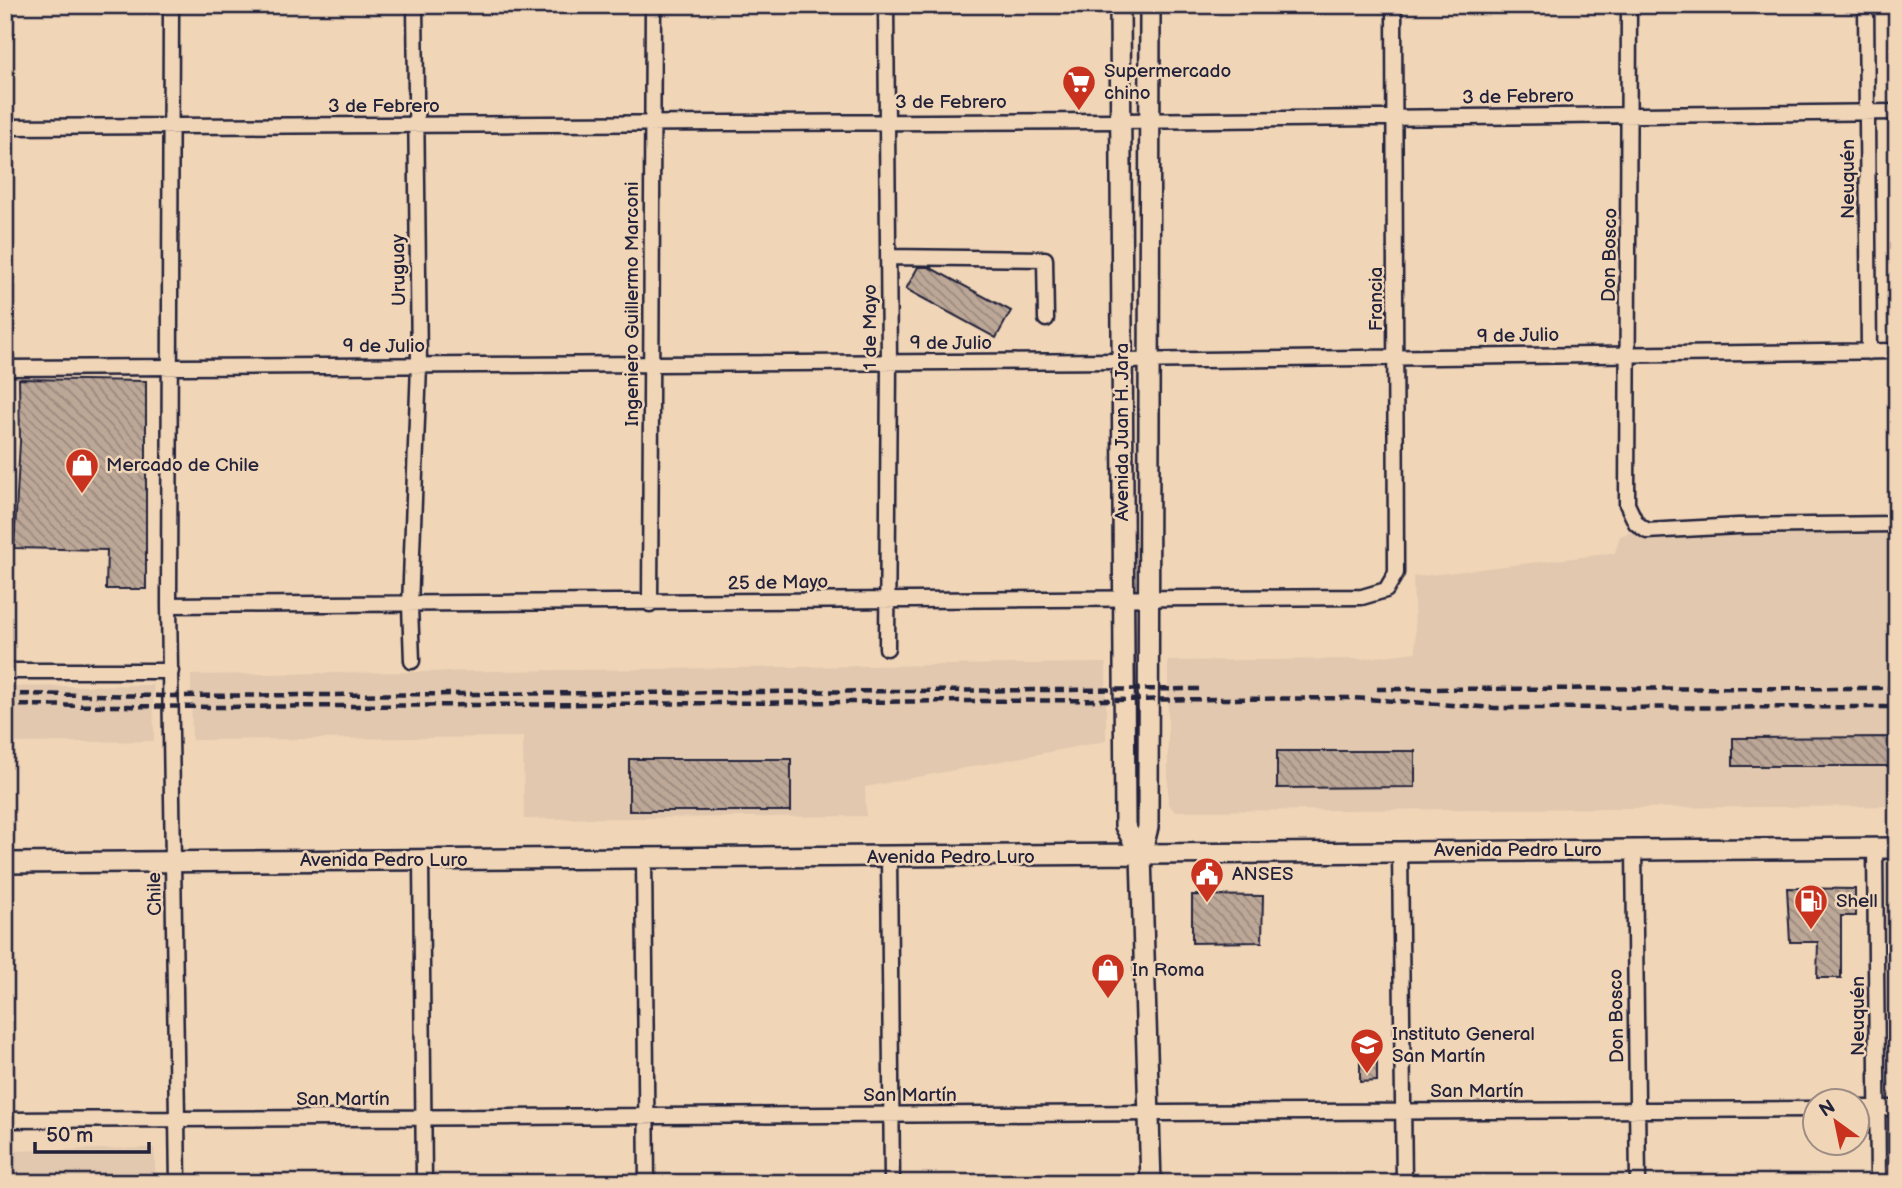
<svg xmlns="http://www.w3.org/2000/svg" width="1902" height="1188" viewBox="0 0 1902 1188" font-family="'Balsamiq Sans',sans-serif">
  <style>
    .built { fill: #e1c8ae }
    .building { fill: url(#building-back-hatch); stroke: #22223b; stroke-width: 2 }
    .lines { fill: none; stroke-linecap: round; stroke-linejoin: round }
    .minor-casing { stroke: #22223b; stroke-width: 19 }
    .major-casing { stroke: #22223b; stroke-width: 24 }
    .minor { stroke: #f0d5b7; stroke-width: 14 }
    .major { stroke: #f0d5b7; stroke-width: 19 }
    .rail { stroke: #22223b; stroke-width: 4.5; stroke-dasharray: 10 5; stroke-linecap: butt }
    .labels { text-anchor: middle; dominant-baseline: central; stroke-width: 5; stroke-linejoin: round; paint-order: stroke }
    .poi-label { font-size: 19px; fill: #22223b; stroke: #f0d5b7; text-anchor: start }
    .street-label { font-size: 19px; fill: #22223b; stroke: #f0d5b7 }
  </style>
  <defs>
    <pattern id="building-back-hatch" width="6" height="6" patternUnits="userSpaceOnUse" patternTransform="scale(1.75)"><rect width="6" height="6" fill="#bda898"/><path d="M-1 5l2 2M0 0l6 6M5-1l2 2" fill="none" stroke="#99887d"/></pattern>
  </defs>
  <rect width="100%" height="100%" fill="#f0d5b7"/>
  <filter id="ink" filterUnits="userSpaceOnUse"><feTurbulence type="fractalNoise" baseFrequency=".0143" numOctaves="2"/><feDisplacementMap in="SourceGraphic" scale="14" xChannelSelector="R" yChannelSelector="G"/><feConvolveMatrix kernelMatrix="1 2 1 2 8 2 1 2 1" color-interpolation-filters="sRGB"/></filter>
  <g filter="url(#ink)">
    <path class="built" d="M 1897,502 L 1897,806 L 1174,811 L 1168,803 L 1168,661 L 1361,659 L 1416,652 L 1413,577 L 1615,553 L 1620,536 L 1658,523 L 1893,513 Z
      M 1106,663 L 1106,741 L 865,787 L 866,816 L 524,819 L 523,737 L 192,740 L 191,675 Z
      M 153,685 L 154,741 L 5,743 L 5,687 Z
      M 154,1148 L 156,1183 L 5,1183 L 5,1151 Z"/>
    <path class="building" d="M 918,267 L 929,267 L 1011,311 L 996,338 L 906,289 Z
      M 19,379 L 146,381 L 146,589 L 106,589 L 107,550 L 14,548 L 20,442 Z
      M 1897,737 L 1897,766 L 1733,766 L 1733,738 Z
      M 1277,751 L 1415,751 L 1415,787 L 1277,788 Z
      M 629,759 L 791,759 L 791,811 L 629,811 Z
      M 1787,888 L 1855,889 L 1855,916 L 1841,916 L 1841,978 L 1817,978 L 1818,942 L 1790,942 Z
      M 1192,895 L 1263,896 L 1262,942 L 1192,943 Z
      M 1360,1057 L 1377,1058 L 1377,1081 L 1360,1082 Z"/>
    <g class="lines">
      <g class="minor-casing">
        <path id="minor" d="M 171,5 L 169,605 L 178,1183
          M 886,5 L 889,362 L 887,648
          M 1629,5 L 1627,504 L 1636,523 L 1647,531 L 1738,526 L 1897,524
          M 1866,5 L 1869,352
          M 5,127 L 1120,121 L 1897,112
          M 888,257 L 1045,259 L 1046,319
          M 5,368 L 1122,361 L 1897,351
          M 650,604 L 653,5
          M 169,605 L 1362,597 L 1386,590 L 1396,573 L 1394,5
          M 412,661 L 410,606 L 419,365 L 415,5
          M 5,671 L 171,671
          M 1875,848 L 1878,1183
          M 1634,850 L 1638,1183
          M 1400,851 L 1404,1183
          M 889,857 L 892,1183
          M 644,859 L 647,1183
          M 421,860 L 424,1183
          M 1856,1108 L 1897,1108
          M 5,1120 L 1814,1109"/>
      </g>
      <g class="major-casing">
        <path id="major" d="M 1120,5 L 1125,826 L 1141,855
          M 1150,5 L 1148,827 L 1141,855 L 1151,1183
          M 5,863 L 1897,848"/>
      </g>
      <use href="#minor" class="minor"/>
      <use href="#major" class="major"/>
      <path class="rail" d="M 1377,689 L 1897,688
        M 5,694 L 171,696 L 1199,689
        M 5,705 L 221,707 L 1353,698 L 1495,708 L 1897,707"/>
    </g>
  </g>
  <defs>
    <g id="supermarket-pin" transform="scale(1.75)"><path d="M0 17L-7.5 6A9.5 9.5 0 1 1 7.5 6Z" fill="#c8321e" stroke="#f0d5b7"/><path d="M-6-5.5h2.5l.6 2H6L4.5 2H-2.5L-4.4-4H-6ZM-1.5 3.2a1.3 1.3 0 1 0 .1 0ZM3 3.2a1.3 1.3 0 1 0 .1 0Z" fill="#fff"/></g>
    <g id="shop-pin" transform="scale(1.75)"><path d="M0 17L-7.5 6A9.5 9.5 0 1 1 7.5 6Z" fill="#c8321e" stroke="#f0d5b7"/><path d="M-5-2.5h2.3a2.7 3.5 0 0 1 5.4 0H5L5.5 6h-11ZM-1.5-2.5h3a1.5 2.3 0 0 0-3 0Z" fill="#fff"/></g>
    <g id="civic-pin" transform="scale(1.75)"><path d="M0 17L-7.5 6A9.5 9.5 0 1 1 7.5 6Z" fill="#c8321e" stroke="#f0d5b7"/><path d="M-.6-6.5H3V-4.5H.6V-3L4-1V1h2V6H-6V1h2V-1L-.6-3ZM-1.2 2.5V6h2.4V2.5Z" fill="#fff"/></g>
    <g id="fuel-pin" transform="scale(1.75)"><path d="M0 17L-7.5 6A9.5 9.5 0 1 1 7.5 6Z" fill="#c8321e" stroke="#f0d5b7"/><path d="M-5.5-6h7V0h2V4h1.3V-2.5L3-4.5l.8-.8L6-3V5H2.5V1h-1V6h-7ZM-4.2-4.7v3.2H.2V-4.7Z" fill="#fff"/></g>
    <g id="school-pin" transform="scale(1.75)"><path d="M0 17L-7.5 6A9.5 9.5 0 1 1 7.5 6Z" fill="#c8321e" stroke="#f0d5b7"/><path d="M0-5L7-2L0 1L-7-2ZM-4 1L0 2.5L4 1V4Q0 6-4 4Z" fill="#fff"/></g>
  </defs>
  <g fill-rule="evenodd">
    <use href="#supermarket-pin" x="1079" y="82"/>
    <use href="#shop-pin" x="82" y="465"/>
    <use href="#civic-pin" x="1207" y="874"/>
    <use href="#fuel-pin" x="1811" y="901"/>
    <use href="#shop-pin" x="1108" y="970"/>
    <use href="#school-pin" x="1367" y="1045"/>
  </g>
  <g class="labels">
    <g class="poi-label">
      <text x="1104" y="71">Supermercado<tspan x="1104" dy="22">chino</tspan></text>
      <text x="106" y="465">Mercado de Chile</text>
      <text x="1232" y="874">ANSES</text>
      <text x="1836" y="901">Shell</text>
      <text x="1132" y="970">In Roma</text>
      <text x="1392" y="1034">Instituto General<tspan x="1392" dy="22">San Martín</tspan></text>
    </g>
    <g class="street-label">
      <text transform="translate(1518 97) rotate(-1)">3 de Febrero</text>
      <text x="951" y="102">3 de Febrero</text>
      <text x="384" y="106">3 de Febrero</text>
      <text transform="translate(1848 179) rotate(-90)">Neuquén</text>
      <text transform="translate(1610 255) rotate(-89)">Don Bosco</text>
      <text transform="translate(399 270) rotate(-91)">Uruguay</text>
      <text transform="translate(1376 299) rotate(-90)">Francia</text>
      <text transform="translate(632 304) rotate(-90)">Ingeniero Guillermo Marconi</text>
      <text transform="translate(870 327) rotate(-90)">1 de Mayo</text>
      <text transform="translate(1518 336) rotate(-1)">9 de Julio</text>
      <text x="951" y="343">9 de Julio</text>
      <text x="384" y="346">9 de Julio</text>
      <text transform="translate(1122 432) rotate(-90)">Avenida Juan H. Jara</text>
      <text transform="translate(778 583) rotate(-1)">25 de Mayo</text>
      <text x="1518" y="850">Avenida Pedro Luro</text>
      <text x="951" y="857">Avenida Pedro Luro</text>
      <text x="384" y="860">Avenida Pedro Luro</text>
      <text transform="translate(155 894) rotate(-91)">Chile</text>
      <text transform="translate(1617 1016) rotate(-91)">Don Bosco</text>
      <text transform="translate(1858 1016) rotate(-90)">Neuquén</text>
      <text x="1477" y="1091">San Martín</text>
      <text x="910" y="1095">San Martín</text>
      <text x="343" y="1099">San Martín</text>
    </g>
  </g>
  <rect width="1902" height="1188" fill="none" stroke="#f0d5b7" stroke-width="28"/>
  <rect x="14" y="14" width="1874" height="1160" fill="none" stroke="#22223b" stroke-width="2.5" filter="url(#ink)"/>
  <g transform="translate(1836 1122) rotate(327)"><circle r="33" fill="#f0d5b7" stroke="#9e8d85" stroke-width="2"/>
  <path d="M0-5L12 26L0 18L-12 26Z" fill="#c8321e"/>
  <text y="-10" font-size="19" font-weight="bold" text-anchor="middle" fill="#22223b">N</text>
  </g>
  <path d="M35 1142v10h114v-10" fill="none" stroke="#22223b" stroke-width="3.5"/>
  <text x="46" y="1142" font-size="21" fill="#22223b" stroke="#f0d5b7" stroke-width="5" paint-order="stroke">50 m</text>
</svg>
